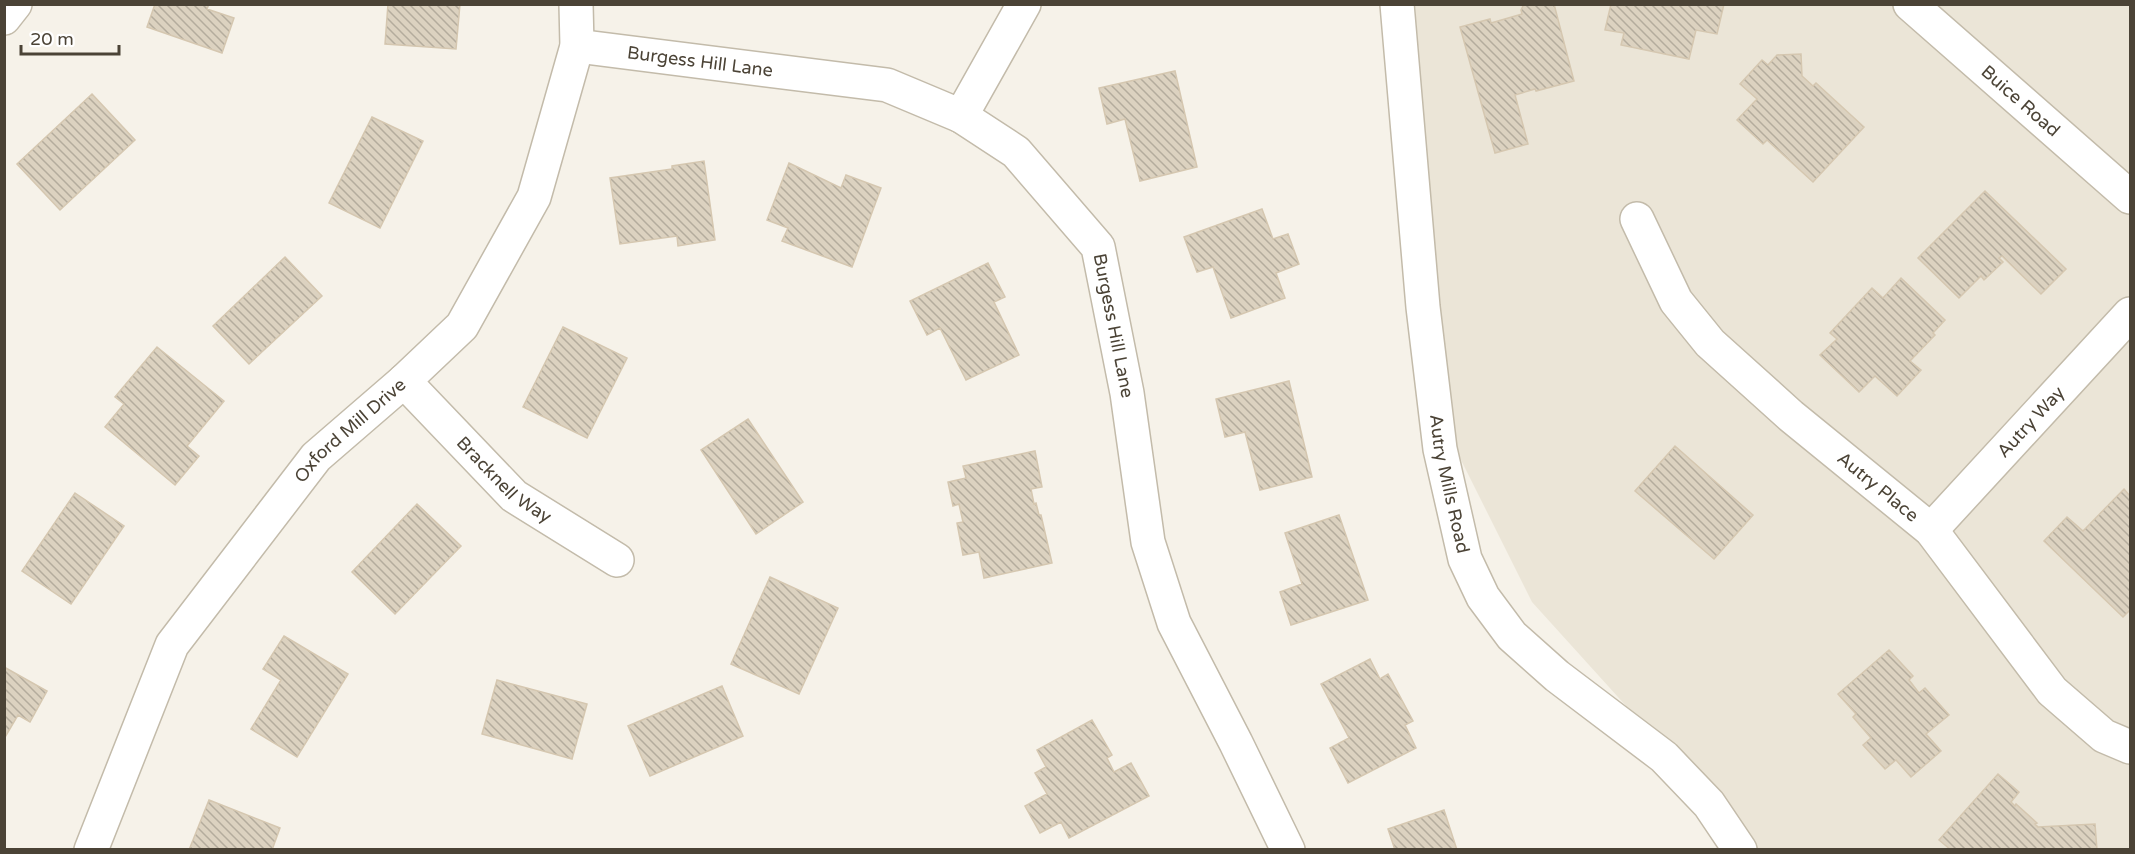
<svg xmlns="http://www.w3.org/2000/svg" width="2135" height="854" viewBox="0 0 2135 854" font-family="'Varela Round',sans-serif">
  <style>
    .residential { fill: #ebe5d7 }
    .building { fill: url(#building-back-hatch); stroke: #d5c7b0; stroke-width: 1.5 }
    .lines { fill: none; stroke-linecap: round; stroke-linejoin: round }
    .minor-casing { stroke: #c3bbaa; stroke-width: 36 }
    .minor { stroke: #fff; stroke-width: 33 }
    .labels { text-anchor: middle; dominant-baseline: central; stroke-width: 4.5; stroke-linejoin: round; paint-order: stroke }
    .street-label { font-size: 18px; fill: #4b4336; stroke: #fff }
  </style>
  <defs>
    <pattern id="building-back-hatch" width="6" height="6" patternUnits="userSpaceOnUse" patternTransform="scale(1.5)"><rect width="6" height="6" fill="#dcd2c0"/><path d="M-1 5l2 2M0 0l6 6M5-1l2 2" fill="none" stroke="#b4ac9d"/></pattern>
  </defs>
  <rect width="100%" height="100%" fill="#f6f2e9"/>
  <path class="residential" d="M 1415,5 L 2130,5 L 2130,849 L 1744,849 L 1723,813 L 1532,602 L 1447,432 Z"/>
  <path class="building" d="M 155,4 L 209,4 L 207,9 L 234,18 L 222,53 L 147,27 Z
    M 388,4 L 460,4 L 456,49 L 385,44 Z
    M 1524,4 L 1554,4 L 1574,81 L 1536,91 L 1535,89 L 1515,95 L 1528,144 L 1495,153 L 1460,27 L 1490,19 L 1491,23 L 1522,14 L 1521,10 Z
    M 1611,4 L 1724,4 L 1717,34 L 1696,30 L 1689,59 L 1621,45 L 1624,33 L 1605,30 Z
    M 1801,54 L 1802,76 L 1813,86 L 1816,83 L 1864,127 L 1813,182 L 1767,140 L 1763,144 L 1737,120 L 1757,99 L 1740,84 L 1762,60 L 1768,65 L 1777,55 Z
    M 1175,71 L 1197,167 L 1140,181 L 1125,119 L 1107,124 L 1099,88 Z
    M 92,94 L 135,140 L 60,210 L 17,164 Z
    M 372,117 L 423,141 L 380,228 L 329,203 Z
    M 704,161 L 715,240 L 678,246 L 677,236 L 620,244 L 610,178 L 672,169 L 672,166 Z
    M 789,163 L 841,188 L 846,175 L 881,188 L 852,267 L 782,241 L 788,228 L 767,220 Z
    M 1985,191 L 2066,269 L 2041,294 L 2002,256 L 1999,258 L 2003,262 L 1984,280 L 1981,276 L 1959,298 L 1918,258 Z
    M 1262,209 L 1273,239 L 1288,234 L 1299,264 L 1276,273 L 1285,298 L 1231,318 L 1213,267 L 1197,272 L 1184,237 Z
    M 285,257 L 322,296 L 249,364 L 213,326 Z
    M 988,263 L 1005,297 L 994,302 L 1019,355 L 966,380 L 940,328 L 927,335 L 910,301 Z
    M 1901,278 L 1945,320 L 1933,333 L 1935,335 L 1910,361 L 1921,370 L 1897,396 L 1875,376 L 1859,392 L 1820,355 L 1837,339 L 1830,333 L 1872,288 L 1883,298 Z
    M 563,327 L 627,358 L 587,438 L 523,407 Z
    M 157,347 L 224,401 L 187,446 L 199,456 L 175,485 L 105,427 L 124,404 L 115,397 Z
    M 1289,381 L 1312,477 L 1260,490 L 1245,432 L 1225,437 L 1216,399 Z
    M 748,419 L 803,502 L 756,534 L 701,450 Z
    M 1675,446 L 1753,515 L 1714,559 L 1635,491 Z
    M 1035,451 L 1042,487 L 1031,489 L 1034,504 L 1036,503 L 1039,515 L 1041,515 L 1052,563 L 984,578 L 979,552 L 963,555 L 957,523 L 963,522 L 959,504 L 953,506 L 948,482 L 966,478 L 963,466 Z
    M 2124,489 L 2130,496 L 2130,610 L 2123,617 L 2044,541 L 2067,517 L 2083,531 Z
    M 75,493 L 124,526 L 71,604 L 22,571 Z
    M 417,504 L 461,546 L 395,614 L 352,572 Z
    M 1339,515 L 1368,600 L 1291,625 L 1280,592 L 1302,584 L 1285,533 Z
    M 770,577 L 838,608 L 799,694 L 731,664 Z
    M 284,636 L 348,674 L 297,757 L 251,729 L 281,680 L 263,669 Z
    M 1889,650 L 1913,676 L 1909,680 L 1919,693 L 1925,688 L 1949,715 L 1926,734 L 1941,751 L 1911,777 L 1896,760 L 1885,769 L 1863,745 L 1871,738 L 1853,717 L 1856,714 L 1838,694 Z
    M 1370,659 L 1380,679 L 1388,674 L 1413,721 L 1405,725 L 1416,748 L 1348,783 L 1330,748 L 1349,738 L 1321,684 Z
    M 4,667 L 47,691 L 30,722 L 18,715 L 4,739 Z
    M 497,680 L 587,704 L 572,759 L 482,734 Z
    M 722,686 L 743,736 L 650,776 L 628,726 Z
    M 1092,720 L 1112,755 L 1107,758 L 1114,772 L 1131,763 L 1149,796 L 1069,838 L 1061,822 L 1040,833 L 1025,806 L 1047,794 L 1035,773 L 1046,767 L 1037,750 Z
    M 1998,774 L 2019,792 L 2011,802 L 2015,806 L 2016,804 L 2037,823 L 2035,824 L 2038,827 L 2095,824 L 2097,850 L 1951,850 L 1939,840 Z
    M 209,800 L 280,828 L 272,850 L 189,850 Z
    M 1444,810 L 1457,850 L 1395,850 L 1388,829 Z"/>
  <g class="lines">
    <g class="minor-casing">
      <g id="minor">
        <path id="s1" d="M 1397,4 L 1423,307 L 1440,449 L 1465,559 L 1483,597 L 1512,636 L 1557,676 L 1664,757 L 1709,804 L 1740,850"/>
        <path id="s2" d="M 1910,4 L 2130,197"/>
        <path d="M 4,18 L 15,4"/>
        <path id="s3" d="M 577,46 L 887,85 L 961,116 L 1016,152 L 1098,247 L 1127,393 L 1148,542 L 1174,623 L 1236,743 L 1288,850"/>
        <path d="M 961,116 L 1024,4"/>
        <path id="s4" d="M 1637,219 L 1676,301 L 1710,343 L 1791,416 L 1931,530 L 2052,691 L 2104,736 L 2130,747"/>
        <path id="s5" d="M 404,381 L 514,496 L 617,560"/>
        <path id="s6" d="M 1931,530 L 2130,314"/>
        <path id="s7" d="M 91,850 L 172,645 L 316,457 L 404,381 L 462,326 L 534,197 L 577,46 L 576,4"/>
      </g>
    </g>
    <use href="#minor" class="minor"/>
  </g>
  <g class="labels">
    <g class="street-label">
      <text stroke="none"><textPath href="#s3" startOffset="124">Burgess Hill Lane</textPath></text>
      <text stroke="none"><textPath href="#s2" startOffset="147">Buice Road</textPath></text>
      <text stroke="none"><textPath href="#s3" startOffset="664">Burgess Hill Lane</textPath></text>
      <text stroke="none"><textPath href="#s6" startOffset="147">Autry Way</textPath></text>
      <text stroke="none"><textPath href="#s7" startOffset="500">Oxford Mill Drive</textPath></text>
      <text stroke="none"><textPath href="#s5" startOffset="141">Bracknell Way</textPath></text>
      <text stroke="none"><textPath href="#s1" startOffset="483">Autry Mills Road</textPath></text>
      <text stroke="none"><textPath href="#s4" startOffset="366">Autry Place</textPath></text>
    </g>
  </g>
  <rect width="2135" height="854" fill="none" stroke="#4b4336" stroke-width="12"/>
  <path d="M21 45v9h98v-9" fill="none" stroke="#4b4336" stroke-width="3"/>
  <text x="30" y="45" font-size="18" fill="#4b4336" stroke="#ffffff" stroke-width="4.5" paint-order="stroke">20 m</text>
</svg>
